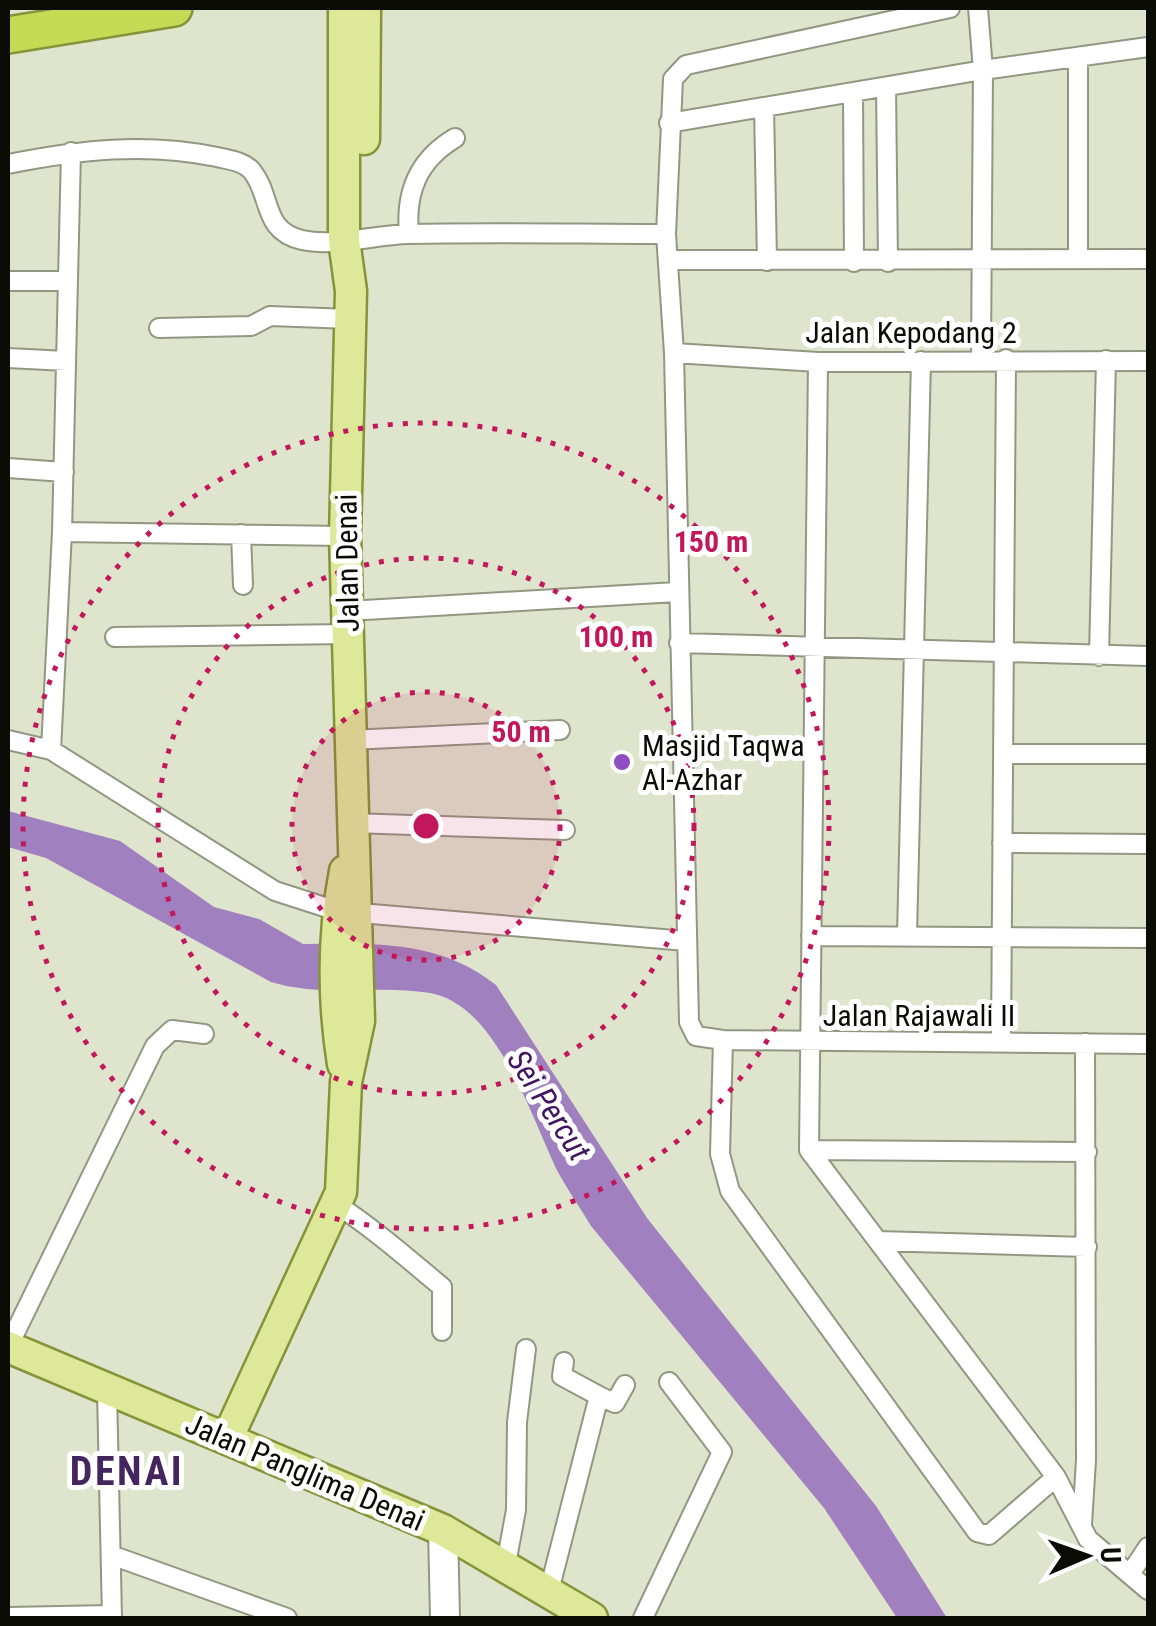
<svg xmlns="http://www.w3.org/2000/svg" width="1156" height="1626" viewBox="0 0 1156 1626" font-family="'Roboto Condensed',sans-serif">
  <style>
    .water { fill: #a080bf }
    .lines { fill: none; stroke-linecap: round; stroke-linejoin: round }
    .street-casing { stroke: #939782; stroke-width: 22 }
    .secondary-casing { stroke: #939782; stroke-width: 32 }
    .primary-casing { stroke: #859339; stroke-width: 35 }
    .highway-casing { stroke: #859339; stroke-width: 40 }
    .street { stroke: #fff; stroke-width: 18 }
    .secondary { stroke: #fff; stroke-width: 28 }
    .primary { stroke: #dde999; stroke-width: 30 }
    .highway { stroke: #c6db55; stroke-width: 35 }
    .ring { fill: none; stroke: #c2185b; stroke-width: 5; stroke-dasharray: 5 10 }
    .poi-dot { fill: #8e4dc2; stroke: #fff; stroke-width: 4 }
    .labels { text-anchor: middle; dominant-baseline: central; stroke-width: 10; stroke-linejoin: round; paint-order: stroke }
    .street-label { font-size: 30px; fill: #0b0c06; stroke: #fff }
    .poi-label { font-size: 30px; fill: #0b0c06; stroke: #fff; text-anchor: start }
    .water-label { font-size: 32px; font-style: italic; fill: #421561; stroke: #fff }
    .district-label { font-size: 40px; font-weight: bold; letter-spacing: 2.5px; fill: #44255d; stroke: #fff }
    .centre { fill: #c2185b; stroke: #fff; stroke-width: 5 }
    .ring-label { font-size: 30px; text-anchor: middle; font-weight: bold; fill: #c2185b; stroke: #fff; stroke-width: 10; stroke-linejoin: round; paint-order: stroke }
  </style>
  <rect width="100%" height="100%" fill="#dfe4cd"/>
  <path class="water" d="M 8,811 L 120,841 L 214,907 L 259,919 L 303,944 C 374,944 437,939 496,985 L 647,1218 L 876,1506 L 947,1618 L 897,1618 L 824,1508 L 591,1226 C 581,1209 569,1192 559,1174 C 532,1120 498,1005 430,993 C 377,984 323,998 271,982 L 46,858 L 8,847 Z"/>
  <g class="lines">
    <g class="street-casing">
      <path id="street" d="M 950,8 L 686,65 L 673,79 L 666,234 L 674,353 L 689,1022 L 696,1036 L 723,1040 L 1148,1044
        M 978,8 L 983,70 L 981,358
        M 886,87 L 888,262
        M 853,92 L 854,262
        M 764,107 L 767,261
        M 669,123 L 983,70 L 1148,47
        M 8,164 C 79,150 145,142 217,157 C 229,160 243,161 252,171 C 272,196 262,231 302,240 C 335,247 374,235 408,234 C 494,232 580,234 666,234
        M 409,234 C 405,192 418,160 455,138
        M 1078,259 L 1078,58
        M 669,260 L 1148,259
        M 8,281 L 68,281
        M 159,328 L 251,326 L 270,316 L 350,319
        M 674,353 L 818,362 L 1148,361
        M 8,358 L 66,361
        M 818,362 L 809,1150 L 1056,1477 L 1088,1539 L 1148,1590
        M 8,468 L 64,472
        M 62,532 L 345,536
        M 241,534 L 243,585
        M 347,611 L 677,592
        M 115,637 L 348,634
        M 679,643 L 1148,656
        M 1099,656 L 1106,360
        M 8,740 L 51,750 L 275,891 L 337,911 L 686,941
        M 350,740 L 560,730
        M 51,750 L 62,532 L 71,152
        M 1004,754 L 1148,754
        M 351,823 L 565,830
        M 1002,843 L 1148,844
        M 907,935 L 921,361
        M 811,936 L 1148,938
        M 723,1040 L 720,1154 L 730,1191 L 977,1532 L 989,1535 L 1056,1477
        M 1001,1041 L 1006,359
        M 809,1150 L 1087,1152
        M 336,1204 C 374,1229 407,1258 442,1287 L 442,1331
        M 878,1241 L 1087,1247
        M 8,1347 L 155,1046 L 172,1030 L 204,1034
        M 564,1362 L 562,1376 L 599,1396
        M 107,1391 L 112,1618
        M 1082,1524 L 1086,1460 L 1085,1043
        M 111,1555 L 287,1618
        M 506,1564 L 516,1510 L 517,1422 L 526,1349
        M 1130,1574 L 1148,1547
        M 549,1591 L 599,1396 L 615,1403 L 625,1385
        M 8,1617 L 112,1615
        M 643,1618 L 722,1452 L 669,1382"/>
    </g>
    <g class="secondary-casing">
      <path id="secondary" d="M 443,1530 L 445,1618"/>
    </g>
    <g class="primary-casing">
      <path id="primary" d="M 364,139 L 365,8
        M 343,1064 C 333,1001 333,935 345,871
        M 8,1347 L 443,1530 L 592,1618
        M 227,1439 L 341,1192 L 346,1082 L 359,1021 L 345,536 L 351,291 L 344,240 L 344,8"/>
    </g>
    <g class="highway-casing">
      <path id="highway" d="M 8,35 L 174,8"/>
    </g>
    <use href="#street" class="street"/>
    <use href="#secondary" class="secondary"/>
    <use href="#primary" class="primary"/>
    <use href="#highway" class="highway"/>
  </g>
  <circle cx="426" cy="826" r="134" fill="#c2185b" fill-opacity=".12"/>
  <g class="ring">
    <circle cx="426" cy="826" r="134"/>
    <circle cx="426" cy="826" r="268"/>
    <circle cx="426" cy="826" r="403"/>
  </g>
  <circle class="poi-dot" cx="622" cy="762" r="10"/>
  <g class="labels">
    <g class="street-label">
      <text x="911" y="332">Jalan Kepodang 2</text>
      <text transform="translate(347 563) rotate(-91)">Jalan Denai</text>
      <text x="919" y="1015">Jalan Rajawali II</text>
      <text transform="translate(305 1472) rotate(23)">Jalan Panglima Denai</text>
    </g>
    <g class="poi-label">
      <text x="642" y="745">Masjid Taqwa<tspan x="642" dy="34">Al-Azhar</tspan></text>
    </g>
    <g class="water-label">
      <text transform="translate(549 1105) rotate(57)">Sei Percut</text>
    </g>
    <g class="district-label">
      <text x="127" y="1471">DENAI</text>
    </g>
  </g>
  <circle cx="426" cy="826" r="15" class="centre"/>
  <g class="ring-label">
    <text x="711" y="552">150 m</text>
    <text x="616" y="647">100 m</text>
    <text x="521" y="742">50 m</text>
  </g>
  <rect width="1156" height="1626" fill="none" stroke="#0b0c06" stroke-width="20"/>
  <g transform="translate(1086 1556) rotate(88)" stroke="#ffffff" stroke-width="8" paint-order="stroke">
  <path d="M0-8L18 38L0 25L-18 38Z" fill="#0b0c06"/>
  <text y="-15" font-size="28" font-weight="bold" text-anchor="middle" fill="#0b0c06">U</text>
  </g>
</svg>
